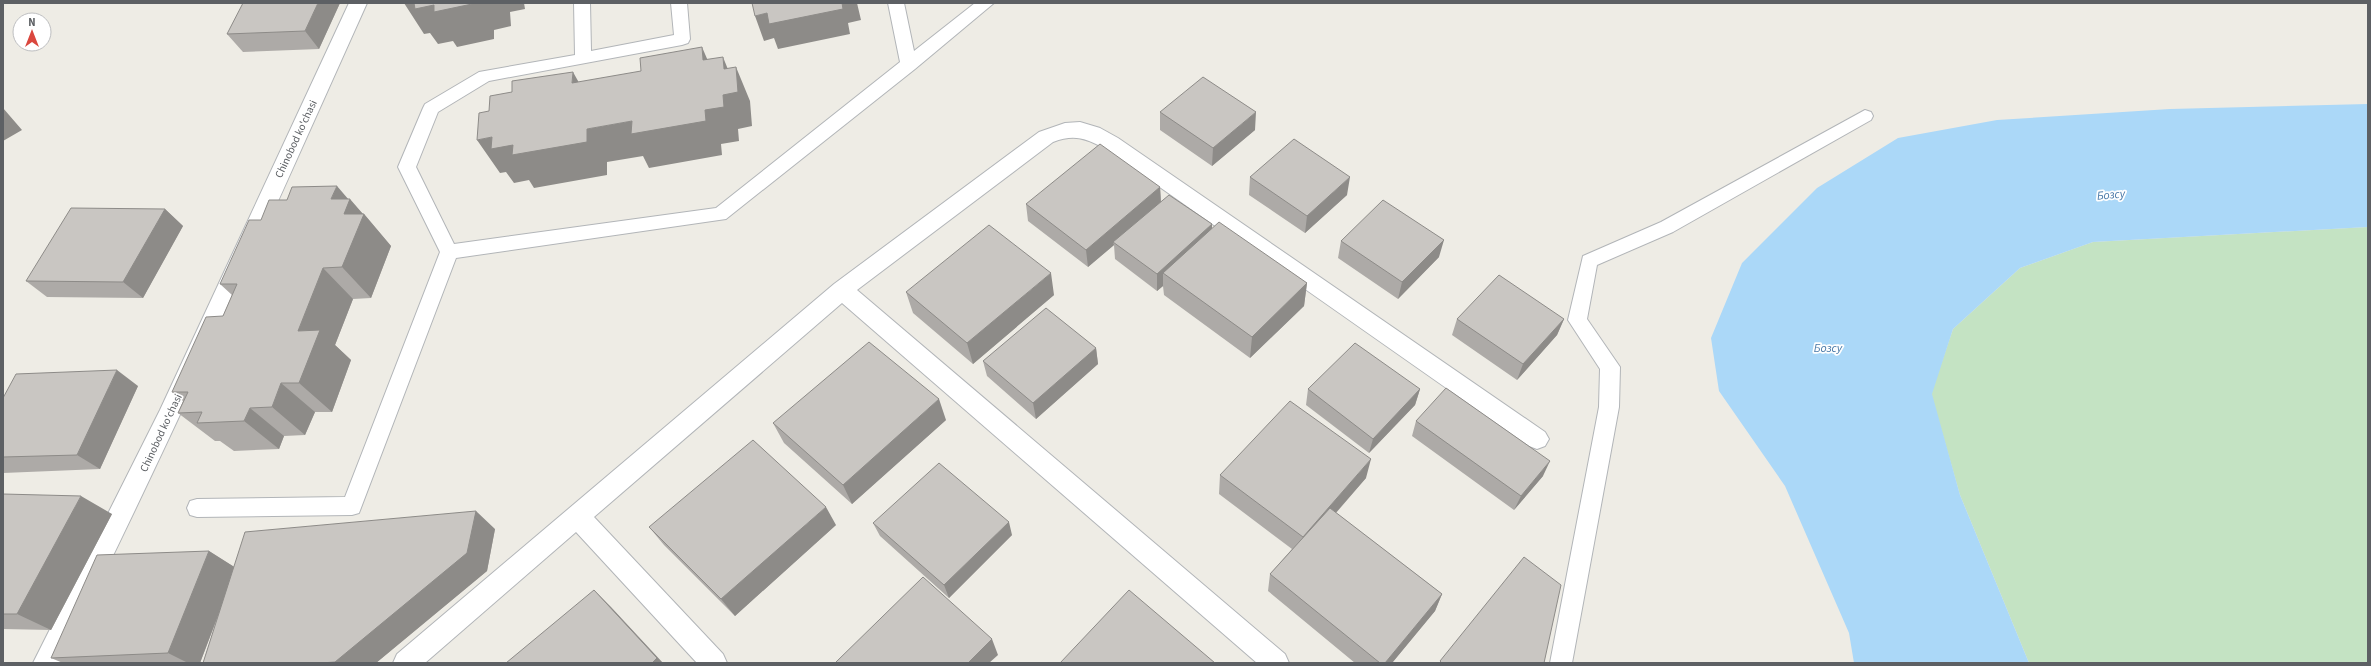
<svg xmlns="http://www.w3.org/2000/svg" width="2371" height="666" viewBox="0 0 2371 666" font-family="'Source Sans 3',sans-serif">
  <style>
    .green { fill: #c4e3c3 }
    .water { fill: #abd8f8 }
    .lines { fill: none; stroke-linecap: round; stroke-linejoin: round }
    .service-casing { stroke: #b2b5b8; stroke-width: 2 }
    .minor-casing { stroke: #b2b5b8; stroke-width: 2 }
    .service { fill: #fff; fill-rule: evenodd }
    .minor { fill: #fff; fill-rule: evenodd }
    .wall { fill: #adaaa7 }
    .shaded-wall { fill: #8d8b88 }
    .building { fill: #c9c6c2; stroke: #8d8b88 }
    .labels { text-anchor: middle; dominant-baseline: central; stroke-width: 3.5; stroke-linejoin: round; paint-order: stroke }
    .street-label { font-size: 11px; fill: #5d6064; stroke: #fff }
    .water-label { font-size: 12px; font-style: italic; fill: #4979a8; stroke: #fff }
  </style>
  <rect width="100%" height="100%" fill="#eeece5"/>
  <path class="green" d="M 2368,227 L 2368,663 L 2029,663 L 1960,495 L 1931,394 L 1953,329 L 2020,268 L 2093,242 Z"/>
  <path class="water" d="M 2368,104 L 2368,227 L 2093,242 L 2020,268 L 1953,329 L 1932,394 L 1960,495 L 2029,663 L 1854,663 L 1849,633 L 1785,486 L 1719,391 L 1711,338 L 1742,263 L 1817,188 L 1898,138 L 1997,120 L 2170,109 Z"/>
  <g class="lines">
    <g class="service-casing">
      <path id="service" d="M 574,3 L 590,3 L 591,51 L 674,35 L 671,3 L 687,3 L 690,39 L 688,43 L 682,45 L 489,81 L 438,112 L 416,167 L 454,244 L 716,208 L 900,62 L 888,3 L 904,3 L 914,51 L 975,3 L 994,3 L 915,69 L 726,219 L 456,258 L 359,513 L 352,515 L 197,517 L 190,515 L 187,508 L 190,501 L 197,499 L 345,497 L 440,252 L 398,167 L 423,108 L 425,104 L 479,72 L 575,55 Z
        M 1865,110 L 1871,112 L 1873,116 L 1871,120 L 1673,232 L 1597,265 L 1587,319 L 1620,367 L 1619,407 L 1572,663 L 1550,663 L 1599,407 L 1600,369 L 1568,320 L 1583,256 L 1661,222 Z"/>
    </g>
    <g class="minor-casing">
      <path id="minor" d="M 349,3 L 367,3 C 268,224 169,446 60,663 L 33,663 L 160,410 Z
        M 1080,122 L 1100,128 L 1118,138 L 1545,432 L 1549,439 L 1545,446 L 1537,449 L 1529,446 L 1104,148 C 1085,138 1074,134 1053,142 L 857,290 L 1285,654 L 1289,663 L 1257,663 L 842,303 L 594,517 L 723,654 L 727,663 L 697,663 L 576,532 L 425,663 L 393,663 L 397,654 L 834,284 L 1039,132 L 1065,123 Z"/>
    </g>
    <use href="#service" class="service"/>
    <use href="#minor" class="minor"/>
  </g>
  <path class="wall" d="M 340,3 L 319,49 L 243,52 L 227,34 Z
    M 1160,112 L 1255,130 L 1212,166 L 1160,130 Z
    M 1250,177 L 1347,195 L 1305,233 L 1249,195 Z
    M 1160,187 L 1161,201 L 1212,229 L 1307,283 L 1304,306 L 1250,358 L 1164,295 L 1163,286 L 1157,291 L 1115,259 L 1114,245 L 1088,267 L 1028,221 L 1026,204 Z
    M 347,199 L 363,214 L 364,214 L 391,246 L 371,298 L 353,299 L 335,345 L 351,360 L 332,412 L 315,412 L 305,435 L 284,436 L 279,449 L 234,451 L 220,441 L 215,441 L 178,413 L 183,401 L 172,392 L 223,316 L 232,295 L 220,284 L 261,220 Z
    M 165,209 L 183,226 L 143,298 L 47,297 L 26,281 Z
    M 1341,241 L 1439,257 L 1398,299 L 1338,258 Z
    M 906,292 L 1054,295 L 973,364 L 913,313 Z
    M 1457,319 L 1564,319 L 1557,335 L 1517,380 L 1452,335 Z
    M 1096,348 L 1098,364 L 1036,419 L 987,376 L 983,361 Z
    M 138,386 L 100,469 L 3,473 L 3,398 Z
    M 1308,389 L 1420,389 L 1415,405 L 1369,453 L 1306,405 Z
    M 946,420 L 852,504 L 784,443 L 773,423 Z
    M 1416,421 L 1543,476 L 1514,510 L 1412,436 Z
    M 1220,475 L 1366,478 L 1336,513 L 1442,594 L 1435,611 L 1392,663 L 1355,663 L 1268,591 L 1270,574 L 1292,549 L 1219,494 Z
    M 3,494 L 112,514 L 51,630 L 3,629 Z
    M 873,523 L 1012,535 L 949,598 L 880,536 Z
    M 836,525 L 735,616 L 664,545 L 649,527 Z
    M 495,529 L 487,571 L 376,663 L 203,663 L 220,611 L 200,663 L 63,663 L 51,658 L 209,551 L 234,567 Z"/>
  <path class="shaded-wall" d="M 318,3 L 340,3 L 319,49 L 305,31 Z
    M 404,3 L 419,3 L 434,5 L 472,3 L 524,3 L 525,9 L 510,12 L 511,26 L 494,30 L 494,39 L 457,47 L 453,41 L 438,44 L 430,33 L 424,34 Z
    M 842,3 L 857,3 L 861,20 L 848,23 L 850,34 L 778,49 L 774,38 L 764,41 L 755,16 L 767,13 Z
    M 702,47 L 717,82 L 703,60 Z
    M 723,57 L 737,92 L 736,67 L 750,101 L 752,126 L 738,129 L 739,141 L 721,144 L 722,155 L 649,168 L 643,156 L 607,162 L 607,175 L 534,188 L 529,180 L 514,183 L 506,172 L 500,173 L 477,140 L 492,137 L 587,129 L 632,121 L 705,110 L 723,95 L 724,69 Z
    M 573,72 L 592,106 L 572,83 Z
    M 3,108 L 22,130 L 3,141 Z
    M 1256,112 L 1255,130 L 1212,166 L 1213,148 Z
    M 1350,177 L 1347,195 L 1305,233 L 1307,216 Z
    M 337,186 L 349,200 L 350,199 L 363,214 L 364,214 L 391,246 L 371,298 L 342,267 L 331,199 Z
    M 1160,187 L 1161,205 L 1113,242 L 1114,245 L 1088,267 L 1086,250 Z
    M 165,209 L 183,226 L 143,298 L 123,282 Z
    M 1212,224 L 1212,242 L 1163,273 L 1163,286 L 1157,291 L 1157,274 Z
    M 1444,240 L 1439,257 L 1398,299 L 1402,282 Z
    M 323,268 L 353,299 L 335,345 L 351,360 L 332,412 L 299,383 L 298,331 Z
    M 1051,273 L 1054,295 L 973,364 L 967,343 Z
    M 1307,283 L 1304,306 L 1250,358 L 1252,337 Z
    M 1564,319 L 1557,335 L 1517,380 L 1523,364 Z
    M 1096,348 L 1098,364 L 1036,419 L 1033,403 Z
    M 117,370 L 138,386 L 100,469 L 77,455 Z
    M 281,383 L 315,412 L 305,435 L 272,407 Z
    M 1420,389 L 1415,405 L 1369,453 L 1373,439 Z
    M 939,399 L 946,420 L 852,504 L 843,485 Z
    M 250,408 L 284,436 L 279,449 L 244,421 Z
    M 1371,459 L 1366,478 L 1299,555 L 1303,537 Z
    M 1550,461 L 1543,476 L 1514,510 L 1521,496 Z
    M 81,496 L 112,514 L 51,630 L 17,614 Z
    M 826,507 L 836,525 L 735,616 L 721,599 Z
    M 476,511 L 495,529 L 487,571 L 376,663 L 337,663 L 335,662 Z
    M 1009,522 L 1012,535 L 949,598 L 944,585 Z
    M 209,551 L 236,568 L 200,663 L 188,663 L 168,653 Z
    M 594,590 L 611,607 L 663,663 L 652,663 Z
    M 1442,594 L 1435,611 L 1392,663 L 1385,663 Z
    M 992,639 L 998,655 L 989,663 L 968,663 Z"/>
  <path class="building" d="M 243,3 L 318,3 L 305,31 L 227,34 Z
    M 414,3 L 472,3 L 472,4 L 434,12 L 434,5 L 415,9 Z
    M 752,3 L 842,3 L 843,9 L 769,24 L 767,13 L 755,16 Z
    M 702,47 L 703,60 L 723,57 L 724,69 L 736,67 L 738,92 L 723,95 L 724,107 L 705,110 L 706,121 L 631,134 L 632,121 L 587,129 L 587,142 L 512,155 L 513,145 L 491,149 L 492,137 L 477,140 L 479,113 L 489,111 L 490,96 L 512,92 L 512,81 L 573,72 L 572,83 L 641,71 L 640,58 Z
    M 1203,77 L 1256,112 L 1213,148 L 1160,112 Z
    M 1294,139 L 1350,177 L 1307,216 L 1250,177 Z
    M 1100,144 L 1160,187 L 1086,250 L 1026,204 Z
    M 337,186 L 331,199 L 350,199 L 344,214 L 364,214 L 342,267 L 323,268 L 298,331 L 320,330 L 299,383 L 281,383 L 272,407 L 250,408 L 244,421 L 197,423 L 202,412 L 178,413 L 188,392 L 172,392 L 206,317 L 223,316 L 237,284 L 220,284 L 249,220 L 261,220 L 269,200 L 287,200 L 292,187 Z
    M 1169,195 L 1212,224 L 1157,274 L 1113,242 Z
    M 1383,200 L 1444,240 L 1402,282 L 1341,241 Z
    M 71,208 L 165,209 L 123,282 L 26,281 Z
    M 1219,222 L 1307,283 L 1252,337 L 1163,273 Z
    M 989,225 L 1051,273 L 967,343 L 906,292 Z
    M 1499,275 L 1564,319 L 1523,364 L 1457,319 Z
    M 1046,308 L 1096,348 L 1033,403 L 983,361 Z
    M 869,342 L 939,399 L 843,485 L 773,423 Z
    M 1355,343 L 1420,389 L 1373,439 L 1308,389 Z
    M 117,370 L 77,455 L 3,457 L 3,398 L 16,374 Z
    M 1446,388 L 1550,461 L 1521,496 L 1416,421 Z
    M 1290,401 L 1371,459 L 1303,537 L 1220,475 Z
    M 753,440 L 826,507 L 721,599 L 649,527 Z
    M 939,463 L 1009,522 L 944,585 L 873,523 Z
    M 3,494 L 81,496 L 17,614 L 3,614 Z
    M 1330,508 L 1442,594 L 1385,663 L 1380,663 L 1270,574 Z
    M 476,511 L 467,553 L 335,662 L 321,663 L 203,663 L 245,532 Z
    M 209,551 L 168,653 L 51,658 L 97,555 Z
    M 1524,557 L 1561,585 L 1544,663 L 1442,663 L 1440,661 Z
    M 923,577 L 992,639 L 968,663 L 837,663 L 836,662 Z
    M 594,590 L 657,658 L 652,663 L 506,663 Z
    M 1129,590 L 1215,663 L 1060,663 Z"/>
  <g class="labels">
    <g class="street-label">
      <text transform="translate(296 139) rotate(-65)">Chinobod ko'chasi</text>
      <text transform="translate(161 433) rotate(-65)">Chinobod ko'chasi</text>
    </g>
    <g class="water-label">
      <text transform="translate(2111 195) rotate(-5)">Бозсу</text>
      <text x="1828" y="348">Бозсу</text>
    </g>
  </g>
  <rect width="2371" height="666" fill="none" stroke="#5d6064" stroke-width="8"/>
  <g transform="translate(32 32)"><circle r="19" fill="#ffffff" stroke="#bebfc1"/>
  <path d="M0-3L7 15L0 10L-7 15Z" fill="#da473e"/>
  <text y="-6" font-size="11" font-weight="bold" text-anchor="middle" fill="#5d6064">N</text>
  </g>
</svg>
